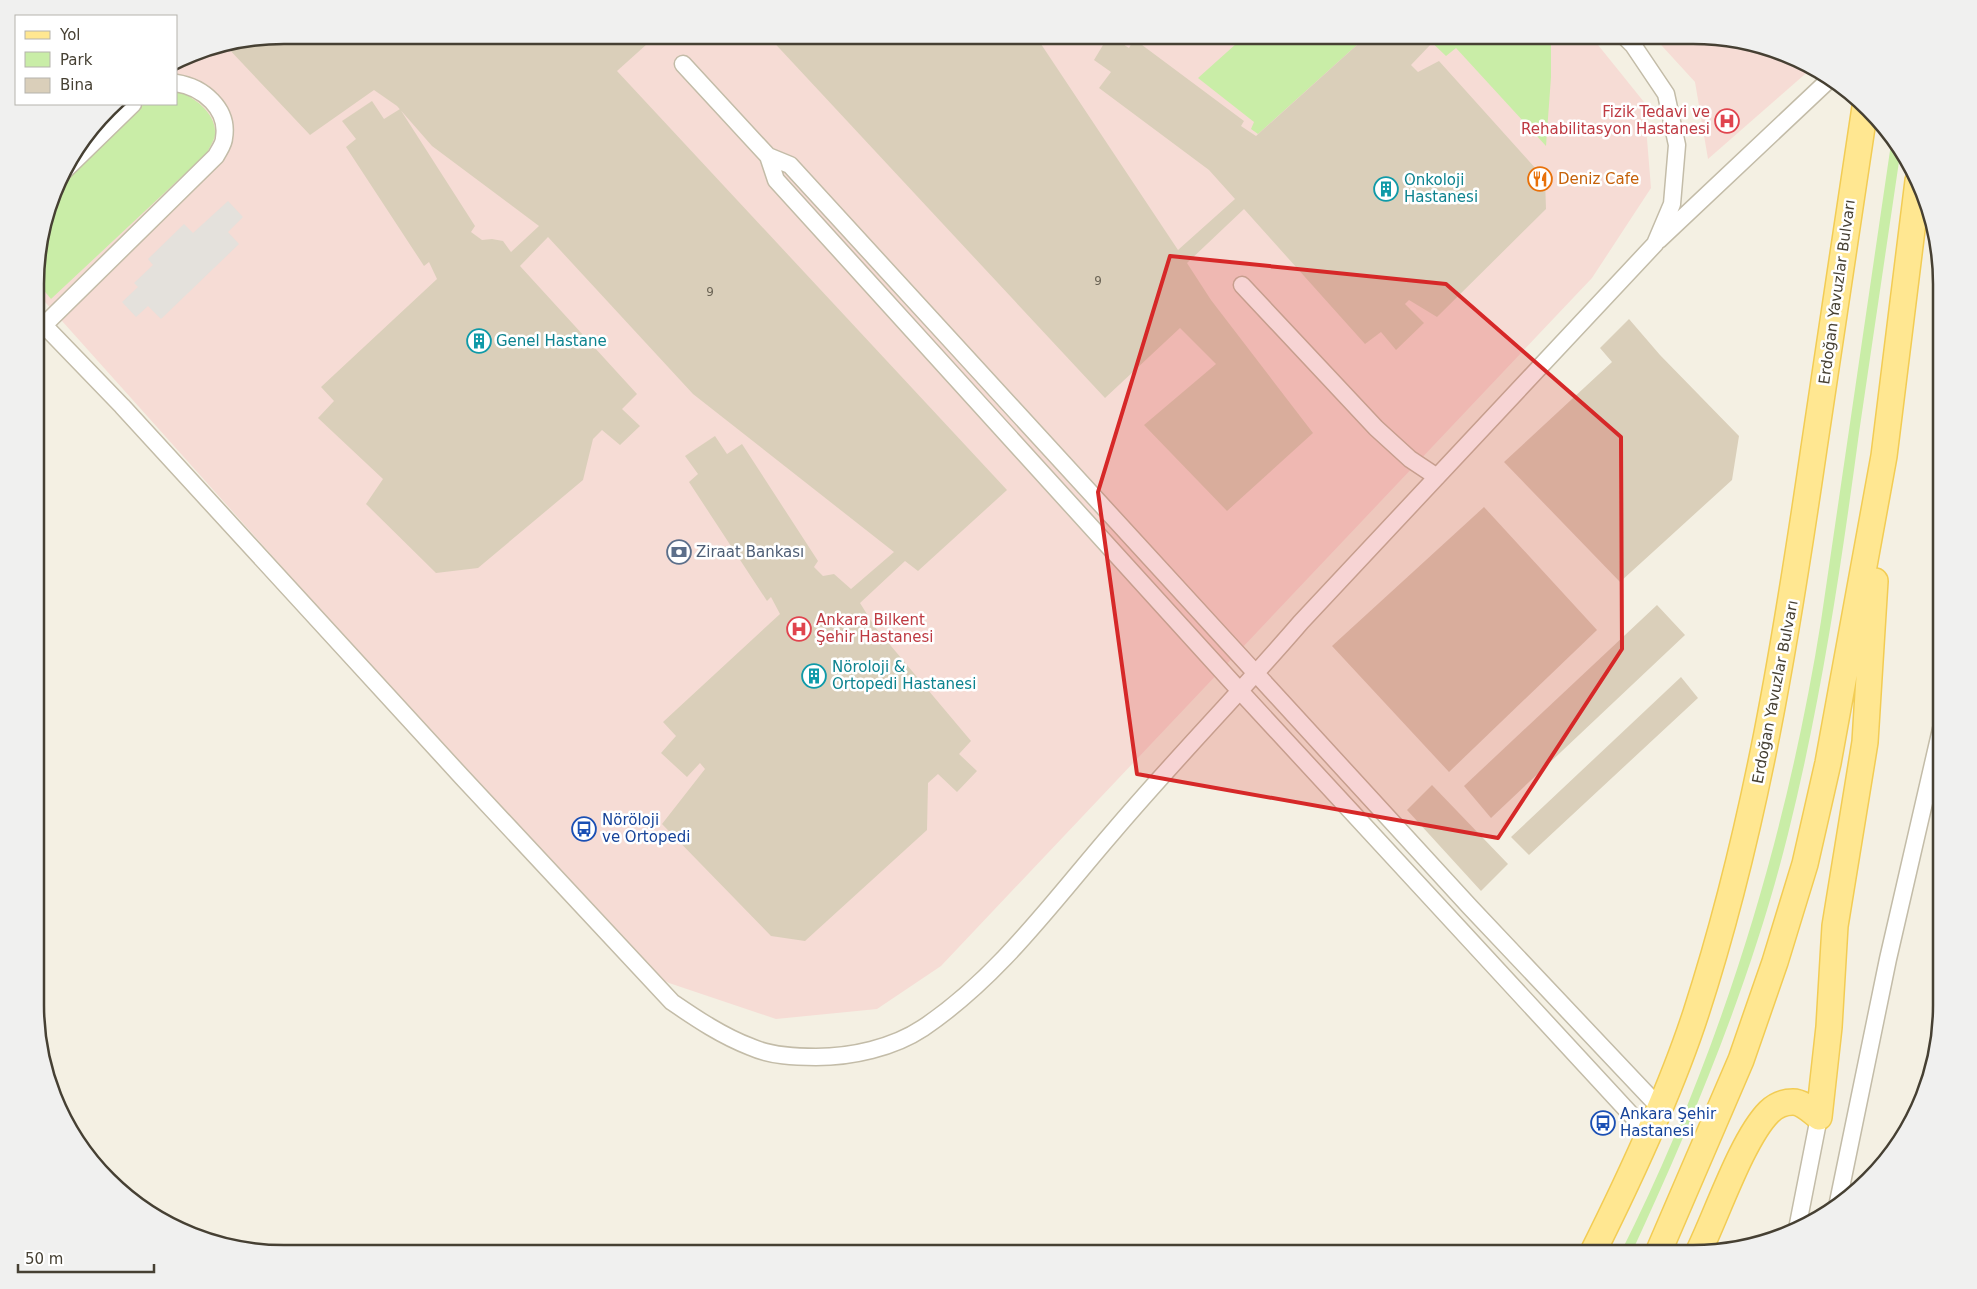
<svg xmlns="http://www.w3.org/2000/svg" width="1977" height="1289" viewBox="0 0 1977 1289" font-family="'DejaVu Sans',sans-serif">
  <style>
    .medical { fill: #f6dcd5 }
    .green { fill: #c9eda7 }
    .parking { fill: #e4e1dc }
    .building { fill: #dacfba }
    .lines { fill: none; stroke-linecap: round; stroke-linejoin: round }
    .minor-casing { stroke: #c3bca8; stroke-width: 19 }
    .primary-casing { stroke: #f2cc54; stroke-width: 28 }
    .minor { stroke: #fff; stroke-width: 16 }
    .primary { stroke: #ffe791; stroke-width: 25 }
    .marked { fill: #d62828; fill-opacity: 0.2; stroke: #d62828; stroke-width: 4; stroke-linejoin: round }
    .labels { text-anchor: middle; dominant-baseline: central; stroke-width: 5; stroke-linejoin: round; paint-order: stroke }
    .number-label { font-size: 12px; fill: #6b6455 }
    .health-label { font-size: 15px; fill: #be3a42; stroke: #fff; text-anchor: end }
    .food-label { font-size: 15px; fill: #c56008; stroke: #fff; text-anchor: start }
    .culture-label { font-size: 15px; fill: #0d838f; stroke: #fff; text-anchor: start }
    .street-label { font-size: 15px; fill: #464033; stroke: #fff }
    .service-label { font-size: 15px; fill: #4e5e75; stroke: #fff; text-anchor: start }
    .transit-label { font-size: 15px; fill: #164399; stroke: #fff; text-anchor: start }
    .rim { fill: none; stroke: #464033; stroke-width: 2.5 }
  </style>
  <rect width="100%" height="100%" fill="#f4f0e3"/>
  <path class="medical" d="M 284,35 L 1590,35 L 1644,102 L 1651,188 L 1592,278 L 941,966 L 877,1009 L 776,1019 L 669,983 L 643,970 L 37,293 L 37,252 L 61,174 L 114,104 L 176,104 L 176,62 L 189,54 Z
    M 1652,35 L 1693,35 L 1773,48 L 1812,68 L 1708,159 L 1695,82 Z"/>
  <path class="green" d="M 1246,35 L 1368,35 L 1258,134 L 1251,129 L 1254,122 L 1198,78 Z
    M 1424,35 L 1551,35 L 1551,77 L 1546,146 L 1456,48 L 1446,56 Z
    M 176,90 C 194,97 217,113 215,135 C 214,141 209,148 207,153 L 51,299 L 37,282 L 37,252 L 57,186 L 144,104 L 176,104 Z
    M 1892,137 L 1901,148 C 1887,243 1873,338 1859,433 C 1841,567 1821,702 1788,834 C 1752,979 1694,1118 1631,1254 L 1620,1254 C 1720,1055 1786,840 1821,621 Z"/>
  <path class="parking" d="M 228,201 L 243,217 L 228,232 L 239,244 L 161,319 L 148,306 L 136,317 L 122,302 L 138,287 L 134,283 L 153,265 L 148,259 L 184,224 L 193,233 Z"/>
  <path class="building" d="M 284,35 L 657,35 L 617,71 L 1007,490 L 918,571 L 905,561 L 860,603 L 875,627 L 971,741 L 959,754 L 977,771 L 957,792 L 938,774 L 928,783 L 927,830 L 805,941 L 771,936 L 662,824 L 705,769 L 700,763 L 687,777 L 661,753 L 676,736 L 663,722 L 780,614 L 771,597 L 767,601 L 689,482 L 698,474 L 685,456 L 715,436 L 727,454 L 742,444 L 818,561 L 814,567 L 823,576 L 834,574 L 851,589 L 894,552 L 693,394 L 548,237 L 520,266 L 637,394 L 622,409 L 640,426 L 620,445 L 602,430 L 593,439 L 583,480 L 478,568 L 436,573 L 366,504 L 383,479 L 318,418 L 334,401 L 321,387 L 437,279 L 429,262 L 424,266 L 346,147 L 356,139 L 342,121 L 372,101 L 384,119 L 400,109 L 475,226 L 471,232 L 482,240 L 492,239 L 503,241 L 511,252 L 539,226 L 432,146 L 397,106 L 374,90 L 310,135 L 226,46 Z
    M 767,35 L 1035,35 L 1178,250 L 1235,199 L 1209,170 L 1099,88 L 1111,72 L 1094,60 L 1109,35 L 1129,48 L 1134,39 L 1244,121 L 1241,126 L 1256,136 L 1368,35 L 1384,35 L 1394,45 L 1409,35 L 1423,35 L 1432,43 L 1411,65 L 1418,72 L 1439,61 L 1545,179 L 1546,209 L 1437,317 L 1409,300 L 1405,304 L 1424,323 L 1396,350 L 1381,332 L 1365,344 L 1244,209 L 1187,263 L 1211,300 L 1313,433 L 1227,511 L 1144,425 L 1216,364 L 1180,328 L 1105,398 Z
    M 1629,319 L 1660,355 L 1739,436 L 1732,480 L 1620,582 L 1504,462 L 1612,362 L 1600,348 Z
    M 1484,507 L 1597,630 L 1449,772 L 1332,646 Z
    M 1657,605 L 1685,635 L 1491,818 L 1464,786 Z
    M 1681,677 L 1698,698 L 1529,855 L 1511,837 Z
    M 1432,785 L 1508,864 L 1481,891 L 1407,810 Z"/>
  <g class="lines">
    <g class="minor-casing">
      <path id="minor" d="M 683,64 L 768,156 L 776,180 L 1240,691 L 1648,1133
        M 768,156 L 790,165 L 1470,907 L 1659,1107
        M 60,175 L 133,104
        M 1659,240 L 1832,77
        M 1242,285 L 1376,428 L 1410,459 L 1437,477
        M 37,318 L 122,406 L 462,777 L 672,1002 C 697,1019 722,1036 751,1047 C 771,1056 795,1057 816,1057 C 851,1057 893,1048 923,1028 C 999,977 1054,900 1113,832 C 1174,760 1240,693 1301,622 L 1655,244 L 1672,204 L 1677,145 L 1666,94 L 1633,45 L 1623,35
        M 37,332 L 216,156 C 219,150 224,144 224,138 C 229,109 203,87 176,83
        M 1837,1207 L 1888,959 L 1941,729
        M 1797,1229 L 1819,1117"/>
    </g>
    <g class="primary-casing">
      <path id="primary" d="M 1819,1117 L 1829,1027 L 1835,926 L 1865,742 L 1875,581
        M 1658,1253 L 1741,1060 L 1775,962 L 1805,864 L 1828,763 L 1884,456 L 1918,181
        M 1698,1253 C 1716,1217 1742,1139 1769,1112 C 1775,1106 1784,1102 1793,1102 C 1803,1102 1812,1112 1819,1117
        M 1592,1254 C 1630,1178 1670,1093 1696,1013 C 1756,828 1786,640 1814,448 C 1831,334 1848,220 1865,107"/>
    </g>
    <use href="#minor" class="minor"/>
    <use href="#primary" class="primary"/>
  </g>
  <path class="marked" d="M 1170,256 L 1446,284 L 1621,437 L 1622,649 L 1498,838 L 1137,774 L 1098,492 Z"/>
  <defs>
    <g id="hospital-ring" transform="scale(1.25)"><circle r="9.5" fill="#fff" stroke="#e0444e" stroke-width="1.5"/><path d="M-5-5h3v3.5h4V-5h3V5h-3V1.5h-4V5h-3Z" fill="#e0444e"/></g>
    <g id="restaurant-ring" transform="scale(1.25)"><circle r="9.5" fill="#fff" stroke="#e8710a" stroke-width="1.5"/><path d="M-5-6h1v4h1v-4h1v4h1v-4h1v5L-1.5 .5V6h-2V.5L-5-1ZM5-6V6H3V1.5H1.5Q1.5-4 5-6Z" fill="#e8710a"/></g>
    <g id="building-ring" transform="scale(1.25)"><circle r="9.5" fill="#fff" stroke="#0f9aa8" stroke-width="1.5"/><path d="M-4-6H4V6H1V3H-1V6H-4ZM-2.5-4.3h1.7v1.8h-1.7ZM.8-4.3h1.7v1.8H.8ZM-2.5-1h1.7V.8h-1.7ZM.8-1h1.7V.8H.8Z" fill="#0f9aa8"/></g>
    <g id="bank-ring" transform="scale(1.25)"><circle r="9.5" fill="#fff" stroke="#5c6f8a" stroke-width="1.5"/><path d="M-6-4H6V4H-6ZM0-2.3a2.3 2.3 0 1 0 0 4.6a2.3 2.3 0 1 0 0-4.6Z" fill="#5c6f8a"/></g>
    <g id="bus-ring" transform="scale(1.25)"><circle r="9.5" fill="#fff" stroke="#1a4fb4" stroke-width="1.5"/><path d="M-5-6H5V4H4V6H2V4H-2V6H-4V4H-5ZM-3.5-4V0h7V-4ZM-3.5 1.2v1.5H-2V1.2ZM2 1.2v1.5H3.5V1.2Z" fill="#1a4fb4"/></g>
  </defs>
  <g fill-rule="evenodd">
    <use href="#hospital-ring" x="1727" y="121"/>
    <use href="#restaurant-ring" x="1540" y="179"/>
    <use href="#building-ring" x="1386" y="189"/>
    <use href="#building-ring" x="479" y="341"/>
    <use href="#bank-ring" x="679" y="552"/>
    <use href="#hospital-ring" x="799" y="629"/>
    <use href="#building-ring" x="814" y="676"/>
    <use href="#bus-ring" x="584" y="829"/>
    <use href="#bus-ring" x="1603" y="1123"/>
  </g>
  <g class="labels">
    <g class="number-label">
      <text x="1098" y="281">9</text>
      <text x="710" y="292">9</text>
    </g>
    <g class="health-label">
      <text x="1710" y="112">Fizik Tedavi ve<tspan x="1710" dy="17">Rehabilitasyon Hastanesi</tspan></text>
      <text x="816" y="620" text-anchor="start">Ankara Bilkent<tspan x="816" dy="17">Şehir Hastanesi</tspan></text>
    </g>
    <g class="food-label">
      <text x="1558" y="179">Deniz Cafe</text>
    </g>
    <g class="culture-label">
      <text x="1404" y="180">Onkoloji<tspan x="1404" dy="17">Hastanesi</tspan></text>
      <text x="496" y="341">Genel Hastane</text>
      <text x="832" y="667">Nöroloji &amp;<tspan x="832" dy="17">Ortopedi Hastanesi</tspan></text>
    </g>
    <g class="street-label">
      <text transform="translate(1837 292) rotate(-82)">Erdoğan Yavuzlar Bulvarı</text>
      <text transform="translate(1775 692) rotate(-79)">Erdoğan Yavuzlar Bulvarı</text>
    </g>
    <g class="service-label">
      <text x="696" y="552">Ziraat Bankası</text>
    </g>
    <g class="transit-label">
      <text x="602" y="820">Nöröloji<tspan x="602" dy="17">ve Ortopedi</tspan></text>
      <text x="1620" y="1114">Ankara Şehir<tspan x="1620" dy="17">Hastanesi</tspan></text>
    </g>
  </g>
  <path d="M0 0H1977V1289H0ZM284 44H1693A240 240 0 0 1 1933 284V1005A240 240 0 0 1 1693 1245H284A240 240 0 0 1 44 1005V284A240 240 0 0 1 284 44Z" fill="#f0f0ef" fill-rule="evenodd"/>
  <path class="rim" d="M284 44H1693A240 240 0 0 1 1933 284V1005A240 240 0 0 1 1693 1245H284A240 240 0 0 1 44 1005V284A240 240 0 0 1 284 44Z"/>
  <rect x="15" y="15" width="162" height="90" fill="#ffffff" stroke="#b5b3ad"/>
  <rect x="25" y="31" width="25" height="8" fill="#ffe791" stroke="#b5b3ad"/>
  <text x="60" y="40" font-size="15" fill="#464033">Yol</text>
  <rect x="25" y="52" width="25" height="15" fill="#c9eda7" stroke="#b5b3ad"/>
  <text x="60" y="65" font-size="15" fill="#464033">Park</text>
  <rect x="25" y="78" width="25" height="15" fill="#dacfba" stroke="#b5b3ad"/>
  <text x="60" y="90" font-size="15" fill="#464033">Bina</text>
  <path d="M18 1264v8h136v-8" fill="none" stroke="#464033" stroke-width="2.5"/>
  <text x="25" y="1264" font-size="15" fill="#464033" stroke="#ffffff" stroke-width="4" paint-order="stroke">50 m</text>
</svg>
